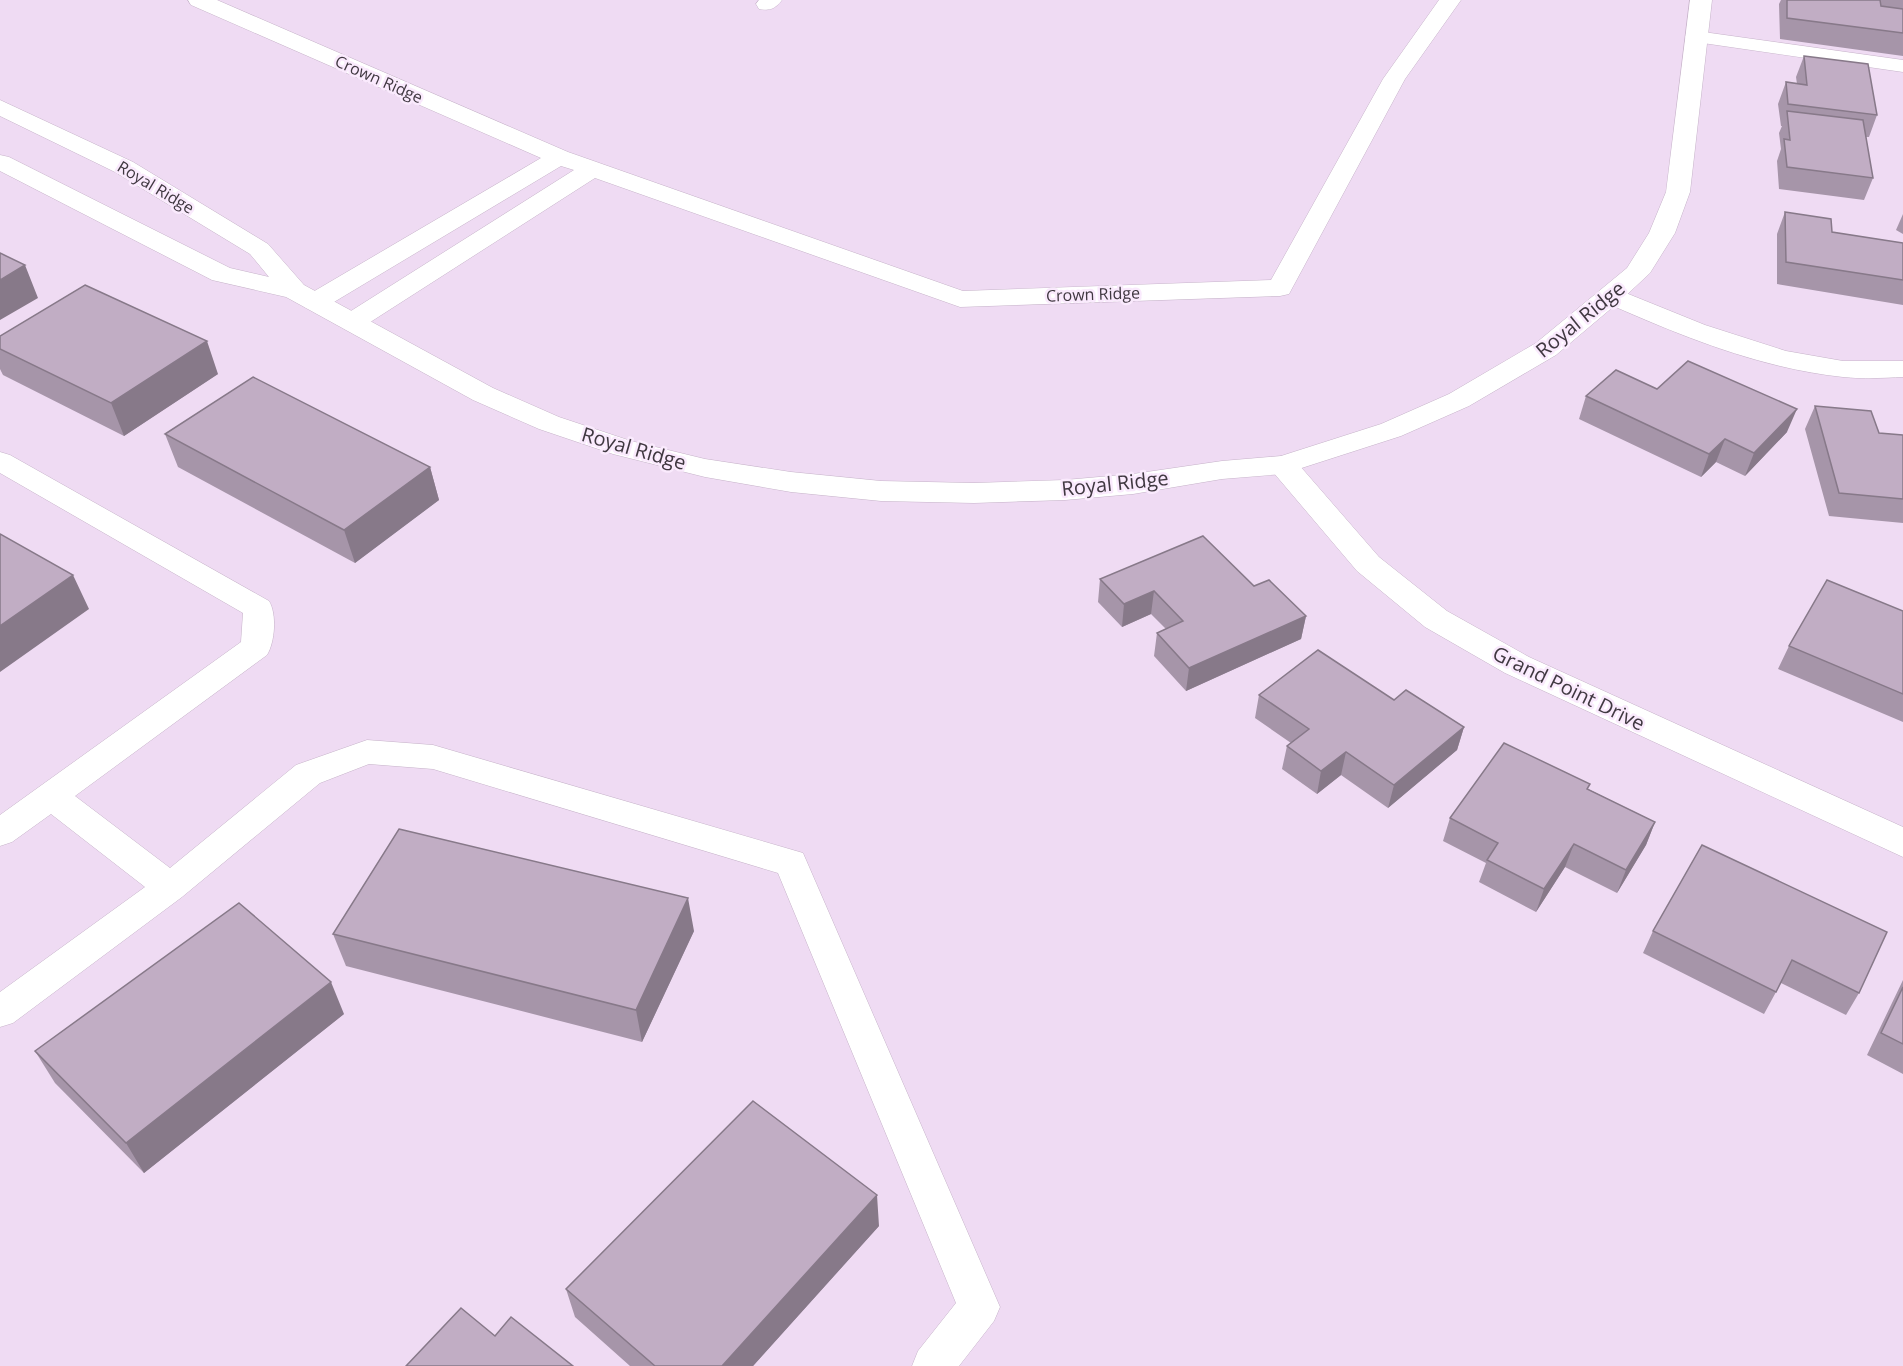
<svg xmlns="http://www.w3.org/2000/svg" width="1903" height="1366" viewBox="0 0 1903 1366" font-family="'Open Sans',sans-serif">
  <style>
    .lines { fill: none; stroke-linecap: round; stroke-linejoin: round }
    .service-casing { stroke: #c6b3c9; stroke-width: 1 }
    .minor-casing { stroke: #c6b3c9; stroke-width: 1 }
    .tertiary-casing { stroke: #c6b3c9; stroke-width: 1 }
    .service { fill: #fff; fill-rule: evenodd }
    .minor { fill: #fff; fill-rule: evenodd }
    .tertiary { fill: #fff; fill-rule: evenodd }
    .wall { fill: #a695a9 }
    .shaded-wall { fill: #877989 }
    .building { fill: #c1adc4; stroke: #877989; stroke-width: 1.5 }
    .labels { text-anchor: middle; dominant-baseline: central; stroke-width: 5; stroke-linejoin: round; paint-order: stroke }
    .far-street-label { font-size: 16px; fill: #403841; stroke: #faeafd }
    .street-label { font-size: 20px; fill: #403841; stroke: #faeafd }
  </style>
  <rect width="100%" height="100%" fill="#efdbf3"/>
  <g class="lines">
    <g class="service-casing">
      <path id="service" d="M 1696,31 L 1903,60 L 1903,72 L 1689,41 L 1685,37 L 1689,33 Z
        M 0,452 L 10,455 L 269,601 C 277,614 275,642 267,655 L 75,796 L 170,868 L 296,765 L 367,740 L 433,745 L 803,853 L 1000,1307 L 994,1321 L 959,1366 L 912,1366 L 918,1351 L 956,1303 L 778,873 L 433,769 L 369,764 L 320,783 L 182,897 L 13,1023 L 0,1027 L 0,992 L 145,887 L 51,814 L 12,842 L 0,846 L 0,815 L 241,642 L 243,613 L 0,473 Z"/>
    </g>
    <g class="minor-casing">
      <path id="minor" d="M 188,0 L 217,0 L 568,152 L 963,291 L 1271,280 L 1383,79 L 1439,0 L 1461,0 L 1405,79 L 1289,294 L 1280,296 L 960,307 L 595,178 L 361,328 L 352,330 L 343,328 L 339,322 L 343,316 L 574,170 L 561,166 L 324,308 L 315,310 L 306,308 L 302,302 L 306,296 L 541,158 L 191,5 Z
        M 759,0 L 782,0 C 775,9 770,11 759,9 L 756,4 Z
        M 1611,287 L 1705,325 L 1786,351 L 1843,361 L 1903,361 L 1903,377 C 1883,378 1863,379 1843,377 C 1758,368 1679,335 1602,301 L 1598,295 L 1602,289 Z
        M 1283,456 L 1293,458 L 1379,557 L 1447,611 L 1529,657 L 1903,827 L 1903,857 L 1505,673 L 1425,627 L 1357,571 L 1273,472 L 1268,465 L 1273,458 Z"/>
    </g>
    <g class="tertiary-casing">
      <path id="tertiary" d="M 1690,0 L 1712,0 L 1690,192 L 1675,233 L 1650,273 L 1620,301 L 1556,355 L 1469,406 L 1401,436 L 1283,474 L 1222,479 L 1133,494 L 1065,500 L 974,503 L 881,501 L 791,492 L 705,477 L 613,454 L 539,429 L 473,400 L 286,297 L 212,280 L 0,171 L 0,155 L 9,157 L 230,268 L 269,277 L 250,254 L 115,172 L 0,116 L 0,100 L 133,162 L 268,244 L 304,285 L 493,388 L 559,417 L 631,441 L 705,459 L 791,472 L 881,481 L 974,483 L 1065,480 L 1133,474 L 1222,461 L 1281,456 L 1381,424 L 1449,394 L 1536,343 L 1627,268 L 1649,233 L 1666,192 Z"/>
    </g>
    <use href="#service" class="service"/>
    <use href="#minor" class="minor"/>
    <use href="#tertiary" class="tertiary"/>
  </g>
  <path class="wall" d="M 1781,0 L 1903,0 L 1903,56 L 1780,39 L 1779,4 Z
    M 1804,56 L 1877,115 L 1869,137 L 1866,137 L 1873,178 L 1864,200 L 1779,189 L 1777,161 L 1781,149 L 1779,133 L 1782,126 L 1781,126 L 1778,104 L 1786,82 L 1797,84 L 1796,77 Z
    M 1785,212 L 1832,232 L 1903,243 L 1903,305 L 1777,284 L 1777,234 Z
    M 1903,214 L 1903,234 L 1896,230 Z
    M 0,336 L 218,374 L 124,436 L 3,375 L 0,369 Z
    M 1657,389 L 1787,432 L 1745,476 L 1716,462 L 1701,477 L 1579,419 L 1586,396 Z
    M 1815,406 L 1879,433 L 1903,435 L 1903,523 L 1829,516 L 1805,429 Z
    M 165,434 L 430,467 L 439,500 L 355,563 L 178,467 Z
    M 1100,579 L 1254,586 L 1306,616 L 1301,639 L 1186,691 L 1154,656 L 1157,633 L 1166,629 L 1151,614 L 1122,627 L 1098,602 Z
    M 1903,611 L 1903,722 L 1778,669 L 1789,646 Z
    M 1259,695 L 1394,700 L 1464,727 L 1457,750 L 1388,808 L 1341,775 L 1317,794 L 1282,769 L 1287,746 L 1291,743 L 1255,718 Z
    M 1588,789 L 1655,822 L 1646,845 L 1617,893 L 1565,867 L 1536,912 L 1479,882 L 1486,863 L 1443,841 L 1450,818 Z
    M 1702,845 L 1859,993 L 1846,1015 L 1781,983 L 1764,1014 L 1643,953 L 1653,931 Z
    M 694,931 L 642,1042 L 346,966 L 333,934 Z
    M 1903,980 L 1903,1074 L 1867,1055 Z
    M 344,1014 L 144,1173 L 55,1083 L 35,1051 Z
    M 879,1226 L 753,1366 L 630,1366 L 575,1317 L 566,1289 Z"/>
  <path class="shaded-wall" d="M 25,265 L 38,298 L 0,320 L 0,280 Z
    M 207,341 L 218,374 L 124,436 L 111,403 Z
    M 1797,409 L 1787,432 L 1745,476 L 1754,453 Z
    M 1725,439 L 1716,462 L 1701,477 L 1709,454 Z
    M 430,467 L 439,500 L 355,563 L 344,530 Z
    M 73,575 L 89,609 L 0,672 L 0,626 Z
    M 1154,591 L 1151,614 L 1122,627 L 1124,604 Z
    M 1306,616 L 1301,639 L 1186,691 L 1189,668 Z
    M 1464,727 L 1457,750 L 1388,808 L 1394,785 Z
    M 1346,752 L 1341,775 L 1317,794 L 1321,771 Z
    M 1655,822 L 1646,845 L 1617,893 L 1626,870 Z
    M 1574,844 L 1565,867 L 1536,912 L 1544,889 Z
    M 688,898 L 694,931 L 642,1042 L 636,1010 Z
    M 331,982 L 344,1014 L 144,1173 L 126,1143 Z
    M 877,1195 L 879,1226 L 753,1366 L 722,1366 Z"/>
  <path class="building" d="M 1787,0 L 1880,0 L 1881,6 L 1903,9 L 1903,33 L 1787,18 Z
    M 1804,56 L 1868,64 L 1877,115 L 1788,104 L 1786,82 L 1807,85 Z
    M 1787,111 L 1863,120 L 1873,178 L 1787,167 L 1784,139 L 1790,140 Z
    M 1785,212 L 1831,219 L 1832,232 L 1903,243 L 1903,280 L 1786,262 Z
    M 0,253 L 25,265 L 0,280 Z
    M 85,285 L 207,341 L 111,403 L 0,349 L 0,336 Z
    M 1688,361 L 1797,409 L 1754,453 L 1725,439 L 1709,454 L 1586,396 L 1616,370 L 1657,389 Z
    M 253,377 L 430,467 L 344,530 L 165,434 Z
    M 1815,406 L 1871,411 L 1879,433 L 1903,435 L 1903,499 L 1839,493 Z
    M 0,534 L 73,575 L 0,626 Z
    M 1203,536 L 1254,586 L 1269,580 L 1306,616 L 1189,668 L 1157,633 L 1183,621 L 1154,591 L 1124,604 L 1100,579 Z
    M 1827,580 L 1903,611 L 1903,694 L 1789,646 Z
    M 1318,650 L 1394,700 L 1406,690 L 1464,727 L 1394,785 L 1346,752 L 1321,771 L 1287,746 L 1309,729 L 1259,695 Z
    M 1504,743 L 1590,784 L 1587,789 L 1655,822 L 1626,870 L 1574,844 L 1544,889 L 1487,860 L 1498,843 L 1450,818 Z
    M 399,829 L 688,898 L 636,1010 L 333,934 Z
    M 1702,845 L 1887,932 L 1859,993 L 1792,960 L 1776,992 L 1653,931 Z
    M 239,903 L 331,982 L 126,1143 L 35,1051 Z
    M 1903,987 L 1903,1044 L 1881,1033 Z
    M 753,1101 L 877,1195 L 722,1366 L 655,1366 L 566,1289 Z
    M 461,1308 L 495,1336 L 511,1317 L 573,1366 L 406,1366 Z"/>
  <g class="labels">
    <g class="far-street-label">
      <text transform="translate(379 79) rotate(24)">Crown Ridge</text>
      <text transform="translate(156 187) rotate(31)">Royal Ridge</text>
      <text transform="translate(1093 294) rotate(-2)">Crown Ridge</text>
    </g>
    <g class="street-label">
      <text transform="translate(1580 319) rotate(-39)">Royal Ridge</text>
      <text transform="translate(634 448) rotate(16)">Royal Ridge</text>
      <text transform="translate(1115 483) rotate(-6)">Royal Ridge</text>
      <text transform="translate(1569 688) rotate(26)">Grand Point Drive</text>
    </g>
  </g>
</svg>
